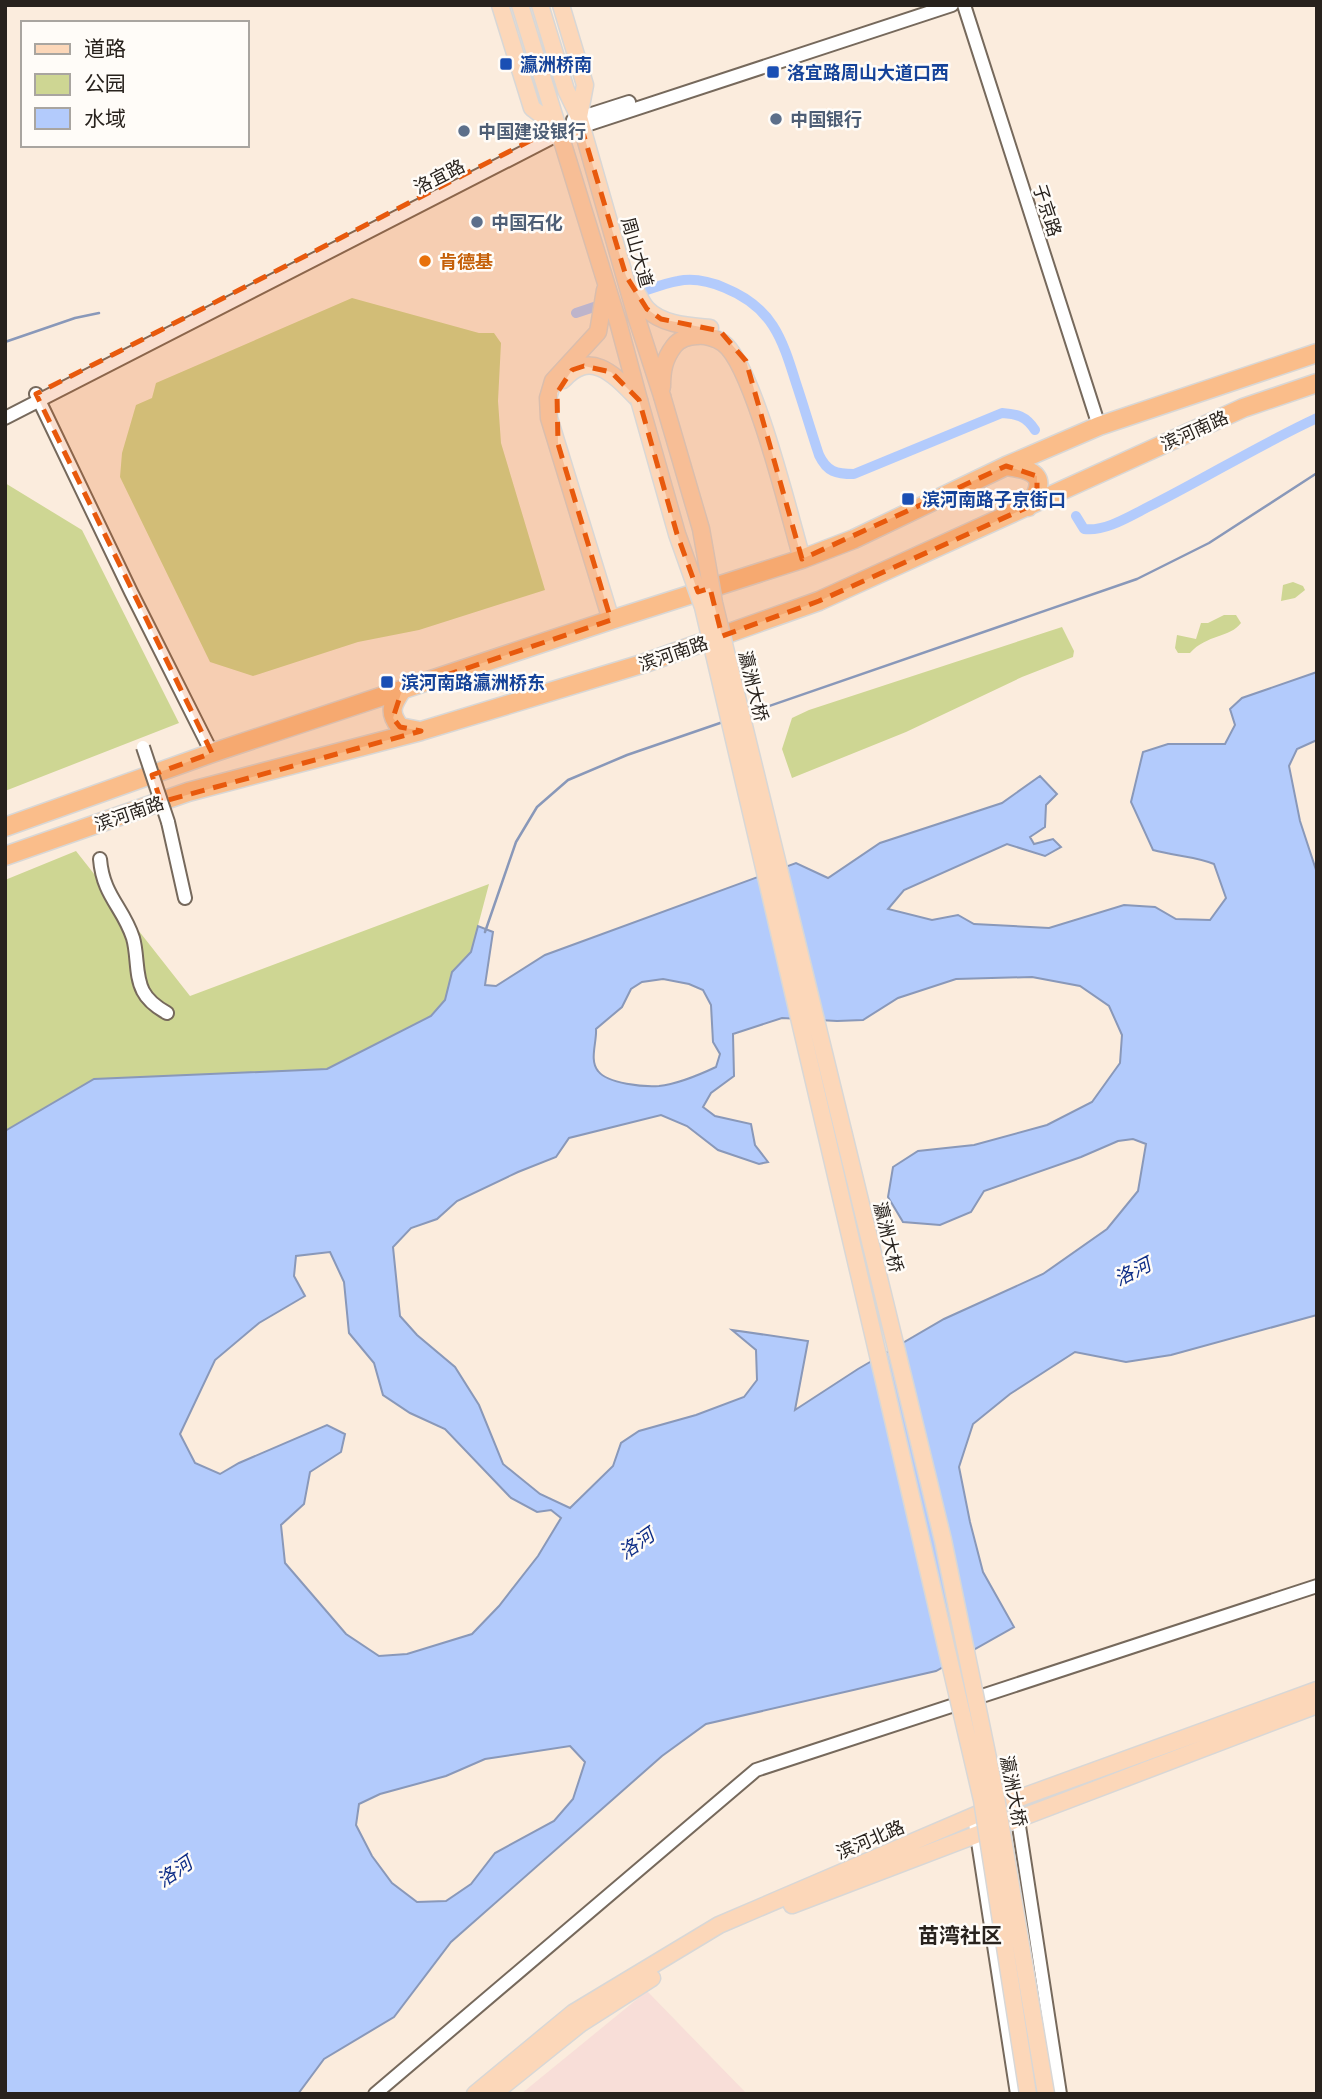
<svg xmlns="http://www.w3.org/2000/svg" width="1322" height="2099" viewBox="0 0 1322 2099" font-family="'Golos Text','Noto Sans SC',sans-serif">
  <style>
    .industrial { fill: #f8ded8 }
    .green { fill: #ced693 }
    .water { fill: #b3cbfc; stroke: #8998b9; stroke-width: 2; fill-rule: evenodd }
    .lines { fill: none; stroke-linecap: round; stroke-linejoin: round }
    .stream { stroke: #8998b9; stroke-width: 2.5 }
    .canal { stroke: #b3cbfc; stroke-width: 10 }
    .minor-casing { stroke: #76695c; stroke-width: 16 }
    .major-casing { stroke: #d8d7d6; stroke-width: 19 }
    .highway-casing { stroke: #d8d7d6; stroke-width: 21 }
    .minor { stroke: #fff; stroke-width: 12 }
    .major { stroke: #fcd7b9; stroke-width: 16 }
    .highway { stroke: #fabd8a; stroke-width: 18 }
    .minor-bridge-casing { stroke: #76695c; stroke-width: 16; stroke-linecap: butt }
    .major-bridge-casing { stroke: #d8d7d6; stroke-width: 19; stroke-linecap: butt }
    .minor-bridge { stroke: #fff; stroke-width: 12 }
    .major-bridge { stroke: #fcd7b9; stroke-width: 16 }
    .marked { fill: #e8590c; fill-opacity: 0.2; stroke: #e8590c; stroke-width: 5; stroke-dasharray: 14 9; stroke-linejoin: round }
    .transit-dot { fill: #1a4fb4; stroke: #fffcf8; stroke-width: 2.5 }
    .service-dot { fill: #5c6f8a; stroke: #fffcf8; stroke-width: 2.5 }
    .food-dot { fill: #e8710a; stroke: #fffcf8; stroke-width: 2.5 }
    .labels { text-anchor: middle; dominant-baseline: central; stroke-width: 5; stroke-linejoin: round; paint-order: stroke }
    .transit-label { font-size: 18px; font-weight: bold; fill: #164399; stroke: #fffcf8; text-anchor: start }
    .service-label { font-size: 18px; font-weight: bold; fill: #4e5e75; stroke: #fffcf8; text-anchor: start }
    .street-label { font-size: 18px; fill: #28221d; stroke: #fffcf8 }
    .food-label { font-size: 18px; font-weight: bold; fill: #c56008; stroke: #fffcf8; text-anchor: start }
    .water-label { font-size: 19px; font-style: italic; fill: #0f2e87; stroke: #fffcf8 }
    .quarter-label { font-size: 21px; font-weight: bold; fill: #28221d; stroke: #fffcf8 }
  </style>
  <rect width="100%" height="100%" fill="#fbecdd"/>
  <path class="industrial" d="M 647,1991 L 747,2094 L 521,2094 Z"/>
  <path class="green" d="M 352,298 L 479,333 L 494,333 L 501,343 L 498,401 L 501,443 L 545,590 L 419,630 L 358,642 L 253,676 L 210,662 L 120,477 L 122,453 L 136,405 L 152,398 L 156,383 Z
    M 5,483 L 82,530 L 179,723 L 5,791 Z
    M 1293,582 L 1303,586 L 1305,590 L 1295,598 L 1281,601 L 1283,585 Z
    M 1224,615 L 1236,615 L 1241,623 C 1230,638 1207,634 1190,653 L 1178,653 L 1175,648 L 1177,635 L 1196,639 L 1201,623 L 1208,623 Z
    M 1062,627 L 1074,651 L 1073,657 L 1022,677 L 906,732 L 792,778 L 782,749 L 792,718 L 809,710 Z
    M 76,851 L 190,996 L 489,884 L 471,952 L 452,972 L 445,1000 L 431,1016 L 327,1069 L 94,1079 L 5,1131 L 5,880 Z"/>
  <path class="water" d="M 1317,672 L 1317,740 L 1297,749 L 1289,766 L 1300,821 L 1317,873 L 1317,1315 L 1171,1355 L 1126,1362 L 1075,1352 L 1010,1394 L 973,1424 L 959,1467 L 970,1522 L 983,1572 L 1014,1627 L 936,1671 L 706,1724 L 662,1756 L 451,1942 L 394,2017 L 324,2059 L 298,2094 L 5,2094 L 5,1131 L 94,1079 L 327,1069 L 431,1016 L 445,1000 L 452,972 L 471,952 L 478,926 L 493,932 L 485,985 L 496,986 L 545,955 L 796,863 L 828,878 L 880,843 L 1002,803 L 1040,776 L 1057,794 L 1046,805 L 1045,827 L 1030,837 L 1034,844 L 1053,839 L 1061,847 L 1045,856 L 1007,844 L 904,890 L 888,909 L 932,920 L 958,915 L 974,924 L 1049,928 L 1124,905 L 1155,907 L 1176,919 L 1210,920 L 1226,898 L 1214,864 C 1195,856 1174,856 1153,850 L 1131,802 L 1143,752 L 1168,744 L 1225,744 L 1235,725 L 1230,709 L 1242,698 ZM 1032,977 L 1080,986 L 1109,1006 L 1122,1035 L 1120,1063 L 1092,1102 L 1047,1125 L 974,1145 L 918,1151 L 893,1167 L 888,1197 L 903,1222 L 940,1225 L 971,1212 L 984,1191 L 1081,1157 L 1118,1141 L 1133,1139 L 1146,1144 L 1138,1191 L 1107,1229 L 1043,1274 L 944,1319 L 858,1369 L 795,1410 L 808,1341 L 732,1330 L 756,1350 L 757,1380 L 744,1397 L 696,1415 L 639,1431 L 621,1443 L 613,1466 L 570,1508 L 540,1494 L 503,1464 L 479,1405 L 455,1367 L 417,1335 L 400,1316 L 393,1247 L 411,1228 L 437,1219 L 457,1201 L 518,1172 L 556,1157 L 569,1138 L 661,1115 L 687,1126 L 718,1150 L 759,1164 L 768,1162 L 755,1145 L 751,1124 L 715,1116 L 703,1107 L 711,1093 L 734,1076 L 733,1034 L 782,1018 L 837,1021 L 863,1020 L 898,998 L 956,979 ZM 663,979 L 689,984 L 703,990 L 711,1005 L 713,1042 L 720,1054 L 716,1067 C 699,1075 678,1084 659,1086 C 644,1087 608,1084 598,1071 C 589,1060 597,1042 596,1029 L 622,1007 L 631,989 L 642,982 ZM 330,1252 L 344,1282 L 349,1333 L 374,1363 L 383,1395 L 410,1413 L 445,1429 L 511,1498 L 537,1512 L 551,1510 L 561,1518 L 538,1556 L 499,1606 L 472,1634 L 407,1654 L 379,1656 L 346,1634 L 285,1563 L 281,1525 L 304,1504 L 310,1472 L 341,1452 L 345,1434 L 327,1425 L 239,1463 L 220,1474 L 195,1463 L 180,1434 L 215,1360 L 259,1323 L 305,1296 L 294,1276 L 296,1256 ZM 570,1746 L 585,1762 L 573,1799 L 554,1821 L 495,1853 L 471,1884 L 446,1901 L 417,1902 L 392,1883 L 372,1856 L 356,1825 L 359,1804 L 380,1794 L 446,1776 L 485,1759 Z"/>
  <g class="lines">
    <path class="stream" d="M 5,342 L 75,318 L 99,313
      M 746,714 L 1137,579 L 1209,543 L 1317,473
      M 485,932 L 516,842 L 537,807 L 568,780 L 627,755 L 723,722"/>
    <path class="canal" d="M 641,292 C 653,288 666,283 678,281 C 693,278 711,282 725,288 C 772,307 782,338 796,383 C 804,407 811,431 819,455 C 827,472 836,474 854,474 L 1002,413 C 1017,414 1026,416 1035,430
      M 576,313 L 597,306
      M 1076,516 L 1084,529 C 1107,532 1133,514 1154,504 C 1209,476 1261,444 1317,418"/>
    <g class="minor-casing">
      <path id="minor" d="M 964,5 L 1099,426
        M 573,120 L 629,102
        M 36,394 L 131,592 L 212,753
        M 5,418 L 559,134 L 952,5
        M 168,822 L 185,898
        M 100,859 C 103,896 123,907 133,938 C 138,955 135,976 143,991 C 148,1001 158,1008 167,1013
        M 1015,1800 L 1060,2094
        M 974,1816 L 1017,2094
        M 375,2094 L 756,1770 L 1317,1586"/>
    </g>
    <g class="major-casing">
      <path id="major" d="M 500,5 L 532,108 L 557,127
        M 520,5 L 618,322 L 639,400
        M 540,5 L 566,90 L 579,117 L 636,316 L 662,396
        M 561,5 L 585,85 L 579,117
        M 605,290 L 598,332 L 553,381 L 548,398 L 549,418 L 611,620
        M 635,290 C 639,296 642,304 647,309 C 662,325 690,326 710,328
        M 563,380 C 592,347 617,378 639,400
        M 662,387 C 662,371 664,359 674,346 C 679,339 689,336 697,336 C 705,335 716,338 723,343 C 753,364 790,518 802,559
        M 792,1905 L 1317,1705
        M 475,2094 L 573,2013 L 719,1925 L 992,1808 L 1317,1690
        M 493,2094 L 580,2024 L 652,1978"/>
    </g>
    <g class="highway-casing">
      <path id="highway" d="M 1006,466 C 1037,470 1049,478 1028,507
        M 402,690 C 392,705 388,712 400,727 L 420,731
        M 5,827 L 212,753 L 611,620 L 802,559 L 854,539 L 1006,466 L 1099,426 L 1317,353
        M 5,856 L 188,792 L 421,731 L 645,663 L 819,601 L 1243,408 L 1317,383"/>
    </g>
    <use href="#minor" class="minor"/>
    <use href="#major" class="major"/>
    <use href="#highway" class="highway"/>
    <g class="minor-bridge-casing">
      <path id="minor-bridge" d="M 143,747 L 168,822"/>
    </g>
    <g class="major-bridge-casing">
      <path id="major-bridge" d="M 662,396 L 701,529 L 714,603 L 943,1540 L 996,1797 L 1046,2094
        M 639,400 L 677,534 L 703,607 L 982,1800 L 1028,2094"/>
    </g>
    <use href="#minor-bridge" class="minor-bridge"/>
    <use href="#major-bridge" class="major-bridge"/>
  </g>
  <path class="marked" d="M 581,126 L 626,276 L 647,309 L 661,319 L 720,331 L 746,361 L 802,559 L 1006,466 L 1037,476 L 1037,495 L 1028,507 L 819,601 L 722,636 L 710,588 L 698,592 L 677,534 L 639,400 L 611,372 L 584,366 L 572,370 L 557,393 L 558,444 L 611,620 L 402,690 L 393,718 L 400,727 L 421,731 L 161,802 L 152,775 L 212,753 L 36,394 L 557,127 L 559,134 Z"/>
  <g class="transit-dot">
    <rect x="499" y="57" width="14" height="14" rx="3.5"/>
    <rect x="766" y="65" width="14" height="14" rx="3.5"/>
    <rect x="901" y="492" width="14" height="14" rx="3.5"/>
    <rect x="380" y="675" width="14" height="14" rx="3.5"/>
  </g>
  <g class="service-dot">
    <circle cx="776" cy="119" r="7"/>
    <circle cx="464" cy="131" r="7"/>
    <circle cx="477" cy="222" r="7"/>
  </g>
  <circle class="food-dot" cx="425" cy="261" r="7"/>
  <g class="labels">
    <g class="transit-label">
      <text x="520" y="64">瀛洲桥南</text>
      <text x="787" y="72">洛宜路周山大道口西</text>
      <text x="922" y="499">滨河南路子京街口</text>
      <text x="401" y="682">滨河南路瀛洲桥东</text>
    </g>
    <g class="service-label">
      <text x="790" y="119">中国银行</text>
      <text x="478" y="131">中国建设银行</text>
      <text x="491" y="222">中国石化</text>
    </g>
    <g class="street-label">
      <text transform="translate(439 176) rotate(-27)">洛宜路</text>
      <text transform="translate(1048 210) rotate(72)">子京路</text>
      <text transform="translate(638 252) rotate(74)">周山大道</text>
      <text transform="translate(1194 430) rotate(-24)">滨河南路</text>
      <text transform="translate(673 653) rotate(-19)">滨河南路</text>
      <text transform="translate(754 686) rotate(76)">瀛洲大桥</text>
      <text transform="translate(129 813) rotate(-19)">滨河南路</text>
      <text transform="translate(889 1237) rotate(76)">瀛洲大桥</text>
      <text transform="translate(1014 1791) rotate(79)">瀛洲大桥</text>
      <text transform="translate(870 1839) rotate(-23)">滨河北路</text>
    </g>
    <g class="food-label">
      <text x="439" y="261">肯德基</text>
    </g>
    <g class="water-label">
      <text transform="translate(1132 1271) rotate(-27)">洛河</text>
      <text transform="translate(636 1543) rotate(-35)">洛河</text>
      <text transform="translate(174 1871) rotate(-35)">洛河</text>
    </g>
    <g class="quarter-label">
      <text x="960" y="1935">苗湾社区</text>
    </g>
  </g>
  <rect width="1322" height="2099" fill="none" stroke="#28221d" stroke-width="14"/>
  <rect x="21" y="21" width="228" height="126" fill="#fffcf8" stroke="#a9a5a0" stroke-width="2"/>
  <rect x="35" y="44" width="35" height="10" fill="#fcd7b9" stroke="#a9a5a0" stroke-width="2"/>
  <text x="84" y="56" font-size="21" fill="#28221d">道路</text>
  <rect x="35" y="74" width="35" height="21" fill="#ced693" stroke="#a9a5a0" stroke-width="2"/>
  <text x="84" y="91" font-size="21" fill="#28221d">公园</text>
  <rect x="35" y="108" width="35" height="21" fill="#b3cbfc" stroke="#a9a5a0" stroke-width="2"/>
  <text x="84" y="126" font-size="21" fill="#28221d">水域</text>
</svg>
